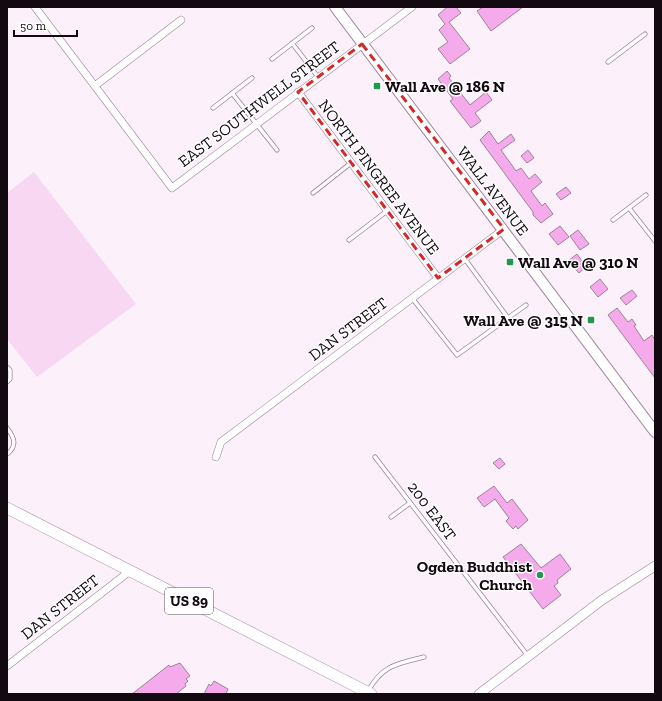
<svg xmlns="http://www.w3.org/2000/svg" width="662" height="701" viewBox="0 0 662 701" font-family="'Zilla Slab',serif">
  <style>
    .green { fill: #f8d7f3 }
    .building { fill: #f5abeb; stroke: #9c8298 }
    .lines { fill: none; stroke-linecap: round; stroke-linejoin: round }
    .service-casing { stroke: #9c8298; stroke-width: 5 }
    .minor-casing { stroke: #9c8298; stroke-width: 8 }
    .tertiary-casing { stroke: #9c8298; stroke-width: 10 }
    .secondary-casing { stroke: #9c8298; stroke-width: 12 }
    .primary-casing { stroke: #9c8298; stroke-width: 12 }
    .service { stroke: #fff; stroke-width: 3.5 }
    .minor { stroke: #fff; stroke-width: 7 }
    .tertiary { stroke: #fff; stroke-width: 9 }
    .secondary { stroke: #fff; stroke-width: 10 }
    .primary { stroke: #fff; stroke-width: 11 }
    .marked { fill: none; stroke: #d62828; stroke-width: 3; stroke-dasharray: 8 5; stroke-linejoin: round }
    .poi-dot { fill: #239650; stroke: #fff; stroke-width: 1.5 }
    .labels { text-anchor: middle; dominant-baseline: central; stroke-width: 3; stroke-linejoin: round; paint-order: stroke }
    .shield { fill: #fff; stroke: #5a5358; stroke-width: 1 }
    .shield-label { font-size: 15px; font-weight: bold; fill: #130911 }
    .poi-label { font-size: 16px; font-weight: bold; fill: #130911; stroke: #fff; text-anchor: start }
    .street-label { font-size: 16px; fill: #130911; stroke: #fff }
  </style>
  <rect width="100%" height="100%" fill="#fcf0fa"/>
  <path class="green" d="M 34,172 L 136,304 L 37,377 L 7,339 L 7,193 Z"/>
  <path class="building" d="M 447,7 L 456,7 L 461,13 L 449,22 L 470,49 L 450,64 L 438,49 L 448,42 L 439,30 L 445,24 L 438,15 Z
    M 483,7 L 523,7 L 491,31 L 477,11 Z
    M 447,71 L 451,76 L 449,78 L 470,105 L 486,92 L 492,100 L 475,113 L 481,121 L 471,128 L 450,101 L 453,99 L 438,79 Z
    M 489,131 L 498,144 L 511,134 L 515,140 L 501,150 L 516,171 L 521,168 L 529,179 L 535,174 L 542,182 L 531,191 L 542,206 L 545,203 L 553,214 L 541,223 L 533,215 L 533,212 L 480,140 Z
    M 528,150 L 534,158 L 527,163 L 521,156 Z
    M 566,187 L 571,193 L 561,200 L 556,194 Z
    M 560,226 L 569,237 L 558,245 L 549,234 Z
    M 578,230 L 589,244 L 580,250 L 570,236 Z
    M 577,254 L 586,267 L 579,273 L 568,261 Z
    M 600,279 L 608,289 L 598,297 L 590,287 Z
    M 632,290 L 637,296 L 626,305 L 620,298 Z
    M 617,308 L 628,322 L 632,319 L 636,325 L 634,326 L 644,341 L 652,335 L 655,340 L 655,378 L 608,315 Z
    M 500,458 L 505,464 L 499,469 L 493,463 Z
    M 494,486 L 507,503 L 512,499 L 528,520 L 518,529 L 516,526 L 513,529 L 506,521 L 509,518 L 495,499 L 484,507 L 477,498 Z
    M 521,544 L 541,568 L 560,554 L 571,569 L 557,580 L 558,583 L 554,586 L 561,595 L 543,609 L 503,557 Z
    M 180,663 L 190,676 L 186,679 L 188,681 L 185,684 L 186,686 L 176,694 L 132,694 L 169,665 L 170,667 Z
    M 214,681 L 228,689 L 226,694 L 204,694 L 209,684 L 211,686 Z"/>
  <g class="lines">
    <g class="service-casing">
      <path id="service" d="M 292,43 L 318,77
        M 272,59 L 312,28
        M 608,62 L 645,34
        M 232,93 L 277,150
        M 213,108 L 252,78
        M 313,193 L 351,163
        M 629,208 L 655,241
        M 613,220 L 646,195
        M 349,240 L 387,211
        M 412,298 L 457,355 L 508,318 L 465,259
        M 508,318 L 526,305
        M 7,367 L 10,370 L 10,379 L 7,382
        M 7,428 C 14,437 18,446 7,454
        M 375,457 L 528,656
        M 391,517 L 410,503
        M 368,691 C 383,665 396,664 424,657"/>
    </g>
    <g class="minor-casing">
      <path id="minor" d="M 35,7 L 172,188 L 412,7
        M 96,85 L 181,20
        M 298,92 L 438,278
        M 216,457 L 221,442 L 504,229
        M 7,666 L 130,571"/>
    </g>
    <g class="tertiary-casing">
      <path id="tertiary" d="M 479,694 L 602,600 L 655,566"/>
    </g>
    <g class="secondary-casing">
      <path id="secondary" d="M 335,7 L 655,432"/>
    </g>
    <g class="primary-casing">
      <path id="primary" d="M 7,508 L 371,694"/>
    </g>
    <use href="#service" class="service"/>
    <use href="#minor" class="minor"/>
    <use href="#tertiary" class="tertiary"/>
    <use href="#secondary" class="secondary"/>
    <use href="#primary" class="primary"/>
  </g>
  <path class="marked" d="M 362,44 L 504,229 L 438,278 L 298,92 Z"/>
  <g class="poi-dot">
    <rect x="373" y="82" width="8" height="8" rx="2"/>
    <rect x="506" y="258" width="8" height="8" rx="2"/>
    <rect x="587" y="316" width="8" height="8" rx="2"/>
    <circle cx="540" cy="575" r="4"/>
  </g>
  <g class="labels">
    <rect class="shield" x="165" y="588" width="48" height="26" rx="3"/>
    <g class="shield-label">
      <text x="189" y="601">US 89</text>
    </g>
    <g class="poi-label">
      <text x="385" y="86">Wall Ave @ 186 N</text>
      <text x="518" y="262">Wall Ave @ 310 N</text>
      <text x="583" y="320" text-anchor="end">Wall Ave @ 315 N</text>
      <text x="532" y="566" text-anchor="end">Ogden Buddhist<tspan x="532" dy="18">Church</tspan></text>
    </g>
    <g class="street-label">
      <text transform="translate(259 104) rotate(-37)">EAST SOUTHWELL STREET</text>
      <text transform="translate(379 177) rotate(53)">NORTH PINGREE AVENUE</text>
      <text transform="translate(493 191) rotate(53)">WALL AVENUE</text>
      <text transform="translate(348 329) rotate(-37)">DAN STREET</text>
      <text transform="translate(432 511) rotate(53)">200 EAST</text>
      <text transform="translate(60 607) rotate(-38)">DAN STREET</text>
    </g>
  </g>
  <rect width="662" height="701" fill="none" stroke="#130911" stroke-width="16"/>
  <path d="M14 30v6h63v-6" fill="none" stroke="#130911" stroke-width="2"/>
  <text x="20" y="30" font-size="12" fill="#130911" stroke="#ffffff" stroke-width="3" paint-order="stroke">50 m</text>
</svg>
